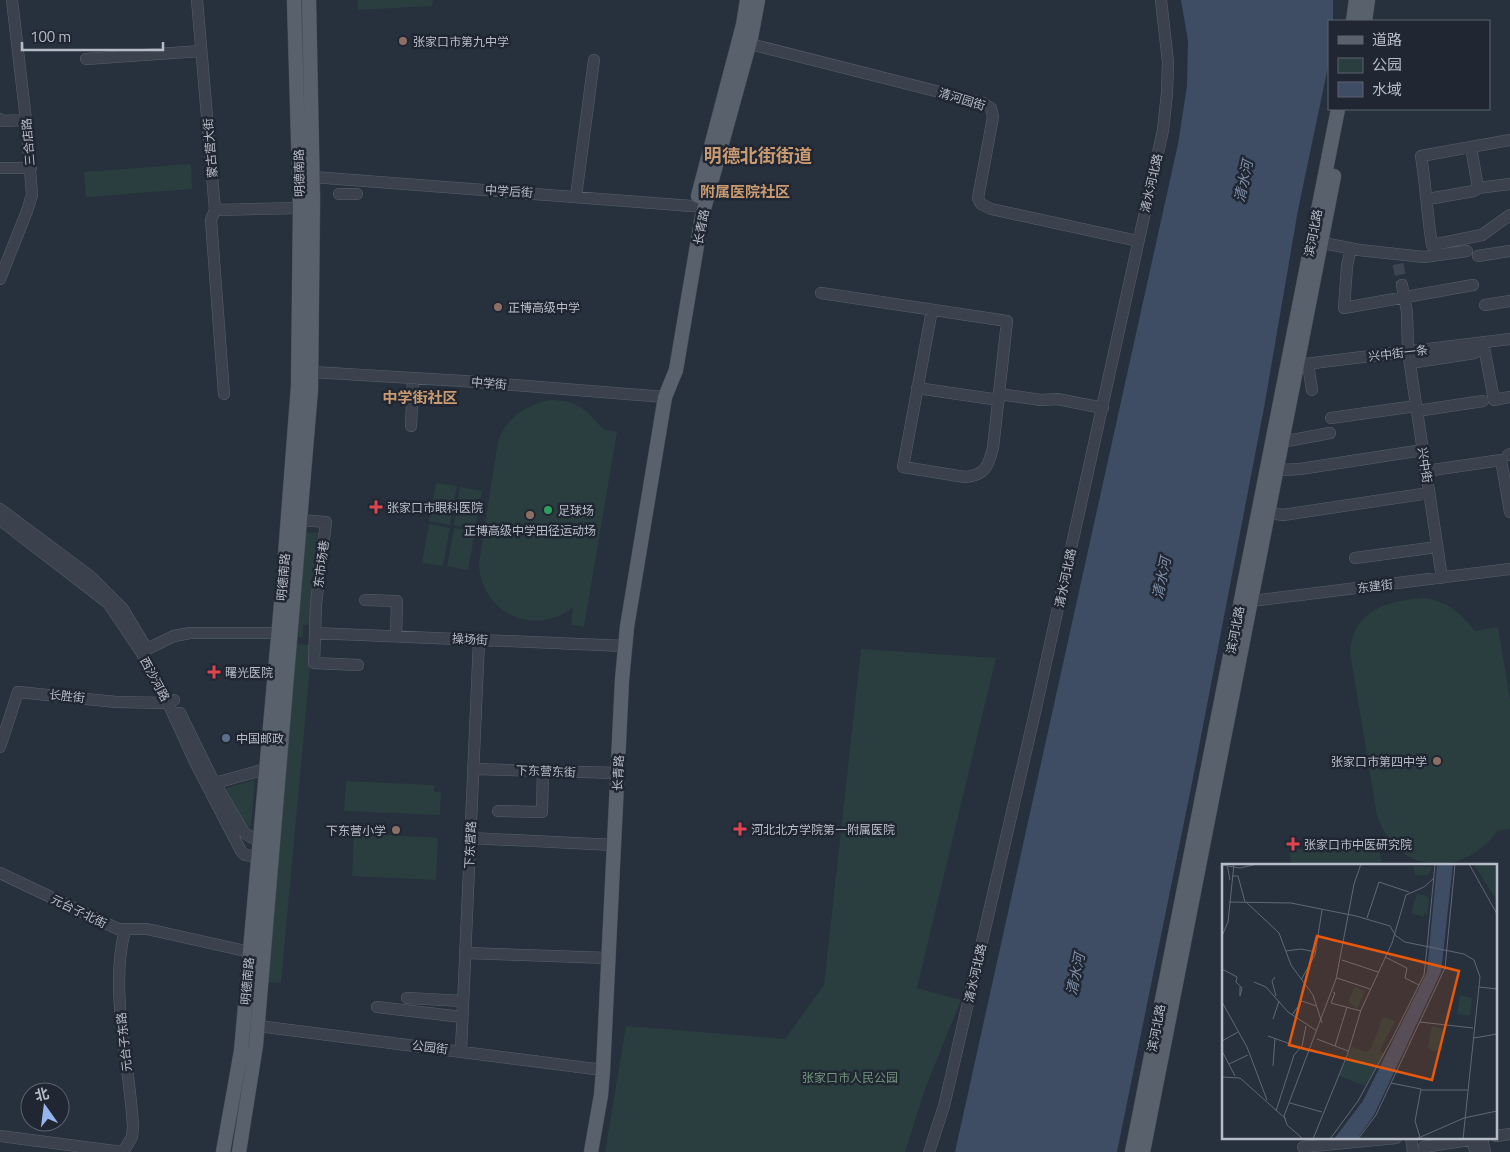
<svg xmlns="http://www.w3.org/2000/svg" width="1510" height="1152" viewBox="0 0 1510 1152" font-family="'Titillium Web','Noto Sans SC',sans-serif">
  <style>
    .green { fill: #2a3d3f }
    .water { fill: #3f4d64 }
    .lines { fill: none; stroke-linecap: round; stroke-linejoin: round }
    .minor-tunnel { stroke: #3d4552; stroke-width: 11; stroke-dasharray: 11 5.5; stroke-linecap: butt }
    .minor-casing { stroke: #59606b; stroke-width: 12 }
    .major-casing { stroke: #444b56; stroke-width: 15 }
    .minor { stroke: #3b424d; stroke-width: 11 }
    .major { stroke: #59616d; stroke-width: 14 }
    .education-dot { fill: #8d6e63; stroke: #202732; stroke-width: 2 }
    .health-dot { fill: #e0444e; stroke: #202732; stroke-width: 2 }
    .leisure-dot { fill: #2e9e5b; stroke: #202732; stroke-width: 2 }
    .service-dot { fill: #5c6f8a; stroke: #202732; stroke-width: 2 }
    .labels { text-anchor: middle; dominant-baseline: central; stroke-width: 5; stroke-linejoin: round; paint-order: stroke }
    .poi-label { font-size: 12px; fill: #b7bdc8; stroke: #202732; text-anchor: start }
    .street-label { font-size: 12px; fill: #b7bdc8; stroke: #202732 }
    .park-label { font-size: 12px; fill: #71967b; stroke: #202732 }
    .water-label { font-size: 14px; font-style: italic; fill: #8292ac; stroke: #202732 }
    .quarter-label { font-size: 15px; font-weight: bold; fill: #ca9a70; stroke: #202732 }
    .district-label { font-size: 18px; font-weight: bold; fill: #ca9a70; stroke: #202732 }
    .inset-road { fill: none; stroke: #616875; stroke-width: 1 }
    .view { fill: #e8590c; fill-opacity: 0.15; stroke: #e8590c; stroke-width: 2.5 }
    .inset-edge { fill: none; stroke: #b7bdc8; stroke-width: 2.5 }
  </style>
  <rect width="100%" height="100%" fill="#27303d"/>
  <path class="green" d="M 358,0 L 433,0 L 432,6 L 358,10 Z
    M 191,164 L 192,189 L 86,197 L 84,172 Z
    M 549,400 C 576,400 587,409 603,429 L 617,432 L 584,627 L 571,625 L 573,607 C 535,638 480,613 479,563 L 498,441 C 507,417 525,406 549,400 Z
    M 436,483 L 457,486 L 450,525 L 429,521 Z
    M 460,487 L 482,491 L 475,529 L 454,525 Z
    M 429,524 L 450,528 L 443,566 L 422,563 Z
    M 454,528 L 475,532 L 468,570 L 447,566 Z
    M 304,532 L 318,533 L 312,625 L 303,625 L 303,637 L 298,637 Z
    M 1422,598 C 1445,599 1462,614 1475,631 L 1498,627 L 1510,700 L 1510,829 L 1497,831 C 1478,860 1439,874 1406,855 C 1391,846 1383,831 1377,816 L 1350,652 C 1353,610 1387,601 1422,598 Z
    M 296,644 L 312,645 L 281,983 L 268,982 Z
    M 861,649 L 996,658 L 917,988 L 961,1000 L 925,1089 L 905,1152 L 605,1152 L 626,1026 L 785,1039 L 824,985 Z
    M 255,780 L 251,826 L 247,828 L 226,788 Z
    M 346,781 L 434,785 L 434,792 L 441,792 L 440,815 L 344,811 Z
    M 354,833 L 438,838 L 436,880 L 352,876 Z
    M 1377,837 L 1382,866 L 1292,866 L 1289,851 Z"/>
  <path class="water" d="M 1181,0 L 1333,0 L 1333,21 L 1329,21 L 1329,62 L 1298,210 L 1264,408 L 1193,778 L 1117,1152 L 955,1152 L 1178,144 L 1187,86 L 1188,41 Z"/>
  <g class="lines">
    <path class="minor-tunnel" d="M 1398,264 L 1402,285"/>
    <g class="minor-casing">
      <path id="minor" d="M 197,0 L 215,210 L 300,208
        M 742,42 L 983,103 L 991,108 L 993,117 L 978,198 L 981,204 L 991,209 L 1138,241
        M 86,59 L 201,51
        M 0,119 L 1,121 L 26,120
        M 1510,140 L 1421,156 C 1426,186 1427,215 1432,245 L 1482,235 L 1510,215
        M 1471,147 L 1478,188
        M 0,168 L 31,168
        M 313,177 L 705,207
        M 339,194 L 357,194
        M 576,196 L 594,60
        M 1428,199 L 1474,191 L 1478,188 L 1510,184
        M 215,210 L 211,220 L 224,394
        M 1313,241 L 1359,250 L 1424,257 L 1467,251
        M 1351,248 L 1347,266 L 1344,308 L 1473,285
        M 1478,256 L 1510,251
        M 0,279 L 27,211 L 32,195 L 26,120 L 12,0
        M 1402,285 L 1407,312 L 1408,351 L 1442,578
        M 821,293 L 1007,321 L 993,448 C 988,467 985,475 965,477 L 903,467 L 932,310
        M 1485,305 L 1510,301
        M 1483,342 L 1494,400 L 1510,397
        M 1289,363 L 1297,365 L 1510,339
        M 1410,363 L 1475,353
        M 1308,364 L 1312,390
        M 312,372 L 463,381 L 665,397
        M 917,388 L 999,400
        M 999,394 L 1041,400 L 1057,399 L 1103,408
        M 1417,411 L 1483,401
        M 1331,418 L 1416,406
        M 411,426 L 413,378
        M 1275,440 L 1287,441 L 1330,433
        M 1508,455 L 1510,454
        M 1269,469 L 1281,470 L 1300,469 L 1423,450
        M 1433,470 L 1501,460 L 1510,512
        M 0,509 L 90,576 L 123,609 L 144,644
        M 1260,512 L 1283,515 L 1429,493
        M 0,520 L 108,603 L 141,652 L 168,703 L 195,762 L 241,851 L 245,855 L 267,858
        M 299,520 L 326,522 L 316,604 L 314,663 L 358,665
        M 1355,558 L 1437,547
        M 365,600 L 397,601 L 396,636
        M 1244,602 L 1510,569
        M 315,633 L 625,646
        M 141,652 L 174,636 L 190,633 L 279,633
        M 180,713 L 211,776 L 243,831 C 250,838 257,841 267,842
        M 0,747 L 18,692 L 116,702 L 168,703 L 174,700
        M 473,769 L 618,773
        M 215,783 L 266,769
        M 498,811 L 542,812 L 543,771
        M 470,838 L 614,845
        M 0,873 L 118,929 L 147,929 L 250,952
        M 465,953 L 608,958
        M 407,998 L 463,1001
        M 377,1007 L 462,1017
        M 258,1026 L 603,1070
        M 461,1051 L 479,640
        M 0,1136 L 122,1152
        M 1496,1136 L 1510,1134
        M 1411,1138 L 1413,1152
        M 1482,1138 L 1485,1152
        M 1473,1140 L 1475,1152
        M 1303,1147 L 1396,1138
        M 123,1152 L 132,1137 L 133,1127 C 130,1064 109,991 125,930
        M 929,1152 L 944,1106 L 952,1072 L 1036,708 L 1163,130 L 1167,93 L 1168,62 L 1161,0
        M 1424,1152 L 1424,1147 L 1482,1138"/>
    </g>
    <g class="major-casing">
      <path id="major" d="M 1353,21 L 1356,0
        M 1365,21 L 1368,0
        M 698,196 L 743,25 L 747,0
        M 223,1152 L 241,1051 L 283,582 L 298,386 L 300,208 L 294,0
        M 239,1152 L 256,1045 L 311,389 L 313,198 L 309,0
        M 591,1152 L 601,1095 L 603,1070 L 622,680 L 627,627 L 665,397 L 676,370 L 702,216 L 751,38 L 758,0
        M 1132,1152 L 1338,109
        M 1143,1152 L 1334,176"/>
    </g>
    <use href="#minor" class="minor"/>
    <use href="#major" class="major"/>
  </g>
  <g class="education-dot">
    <circle cx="403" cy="41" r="5"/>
    <circle cx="498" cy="307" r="5"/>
    <circle cx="530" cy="515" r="5"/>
    <circle cx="1437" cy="761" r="5"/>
    <circle cx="396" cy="830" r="5"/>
  </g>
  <g class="health-dot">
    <path d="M373.5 499.5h5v5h5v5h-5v5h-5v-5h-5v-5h5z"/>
    <path d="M211.5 664.5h5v5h5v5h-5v5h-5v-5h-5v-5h5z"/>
    <path d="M737.5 821.5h5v5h5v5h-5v5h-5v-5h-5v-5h5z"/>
    <path d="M1290.5 836.5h5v5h5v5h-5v5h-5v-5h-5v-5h5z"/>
  </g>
  <circle class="leisure-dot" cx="548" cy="510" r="5"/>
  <circle class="service-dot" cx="226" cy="738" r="5"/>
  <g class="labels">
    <g class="poi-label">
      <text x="413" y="41">张家口市第九中学</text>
      <text x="508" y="307">正博高级中学</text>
      <text x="387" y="507">张家口市眼科医院</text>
      <text x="558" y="510">足球场</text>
      <text x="530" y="530" text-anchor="middle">正博高级中学田径运动场</text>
      <text x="225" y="672">曙光医院</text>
      <text x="236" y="738">中国邮政</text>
      <text x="1427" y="761" text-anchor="end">张家口市第四中学</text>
      <text x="751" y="829">河北北方学院第一附属医院</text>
      <text x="386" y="830" text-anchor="end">下东营小学</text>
      <text x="1304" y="844">张家口市中医研究院</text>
    </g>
    <g class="street-label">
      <text transform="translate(962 99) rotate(17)">清河园街</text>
      <text transform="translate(28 142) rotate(-95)">三合店路</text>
      <text transform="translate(210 148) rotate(-95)">蒙古营大街</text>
      <text transform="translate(299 173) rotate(-91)">明德南路</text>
      <text transform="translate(1151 183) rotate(-77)">清水河北路</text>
      <text transform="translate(509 191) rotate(4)">中学后街</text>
      <text transform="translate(701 227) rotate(-79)">长青路</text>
      <text transform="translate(1313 233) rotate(-79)">滨河北路</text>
      <text transform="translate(1398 353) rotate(-7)">兴中街一条</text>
      <text transform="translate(489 383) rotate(5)">中学街</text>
      <text transform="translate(1425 465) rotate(82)">兴中街</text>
      <text transform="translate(321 564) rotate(-83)">东市场巷</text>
      <text transform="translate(283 577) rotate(-85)">明德南路</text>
      <text transform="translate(1065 578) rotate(-78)">清水河北路</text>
      <text transform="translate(1375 586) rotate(-7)">东建街</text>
      <text transform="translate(1235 630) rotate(-79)">滨河北路</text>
      <text transform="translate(470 639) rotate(3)">操场街</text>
      <text transform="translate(155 679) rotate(62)">西沙河路</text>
      <text transform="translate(67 696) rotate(6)">长胜街</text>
      <text transform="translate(546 771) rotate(2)">下东营东街</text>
      <text transform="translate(618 773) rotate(-87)">长青路</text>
      <text transform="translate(470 845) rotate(-87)">下东营路</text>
      <text transform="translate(79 911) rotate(26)">元台子北街</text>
      <text transform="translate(975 973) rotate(-77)">清水河北路</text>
      <text transform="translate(247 981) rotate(-85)">明德南路</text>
      <text transform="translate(1156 1028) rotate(-79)">滨河北路</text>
      <text transform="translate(124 1042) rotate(-96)">元台子东路</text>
      <text transform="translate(430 1047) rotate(7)">公园街</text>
    </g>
    <g class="park-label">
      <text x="850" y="1077">张家口市人民公园</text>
    </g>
    <g class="water-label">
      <text transform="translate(1243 181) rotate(-78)">清水河</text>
      <text transform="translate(1161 578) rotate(-78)">清水河</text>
      <text transform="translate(1075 974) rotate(-78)">清水河</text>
    </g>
    <g class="quarter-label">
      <text x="745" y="191">附属医院社区</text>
      <text x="420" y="397">中学街社区</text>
    </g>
    <g class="district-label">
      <text x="758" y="155">明德北街街道</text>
    </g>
  </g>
  <g transform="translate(1222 864)">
    <rect width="275" height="275" fill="#27303d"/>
    <path d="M 253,0 L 275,0 L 275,37 L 253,2 ZM 191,2 L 210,3 L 210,4 L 206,11 L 193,11 ZM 195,29 L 207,33 L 205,53 L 203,48 L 202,53 L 189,49 ZM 133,123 L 143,127 L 135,145 L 126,137 ZM 238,131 L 250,134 L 248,152 L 235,150 ZM 161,153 L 173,157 L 158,186 L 162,189 L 143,222 L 117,212 L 130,183 L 144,188 L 149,184 ZM 210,162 L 222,166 L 220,186 L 210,187 L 206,183 Z" fill="#2a3d3f"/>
    <path d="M 215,0 L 231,0 L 219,108 L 152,251 L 135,275 L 112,275 L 141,237 L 205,108 Z" fill="#3f4d64"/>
    <path class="inset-road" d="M 5,0 L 8,16M 7,0 L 30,0M 247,0 L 275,50M 0,1 L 18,4 L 35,0M 10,12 L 16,12 L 23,38M 7,38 L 69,39 L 134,52 L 168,62 L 174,72 L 183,78 L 242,90 L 252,96 L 258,113 L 241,275M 24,38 L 57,69 L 69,101 L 91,131 L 100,159M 145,54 L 157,18 L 187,28M 0,72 L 6,58 L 12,0M 205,84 L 213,0M 64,87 L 79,85 L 94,88M 163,93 L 185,104 L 183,114 L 197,121M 120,96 L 156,108M 0,105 L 15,113 L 14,118 L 20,124 L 18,132 L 18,123M 53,113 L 50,117 L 54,132M 115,114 L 148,125M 79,116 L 93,91 L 100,46M 32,118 L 44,123 L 66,148 L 95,167M 257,123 L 275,125M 111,128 L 113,129 L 109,139 L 139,147M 0,138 L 25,183 L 45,236M 70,151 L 80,137 L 94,142M 51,155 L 57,137M 198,158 L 251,164M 46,172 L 88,187M 252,174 L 275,170M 95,175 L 126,187M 0,177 L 16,168M 113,182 L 125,143M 0,187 L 13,212M 7,200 L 26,191M 51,202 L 53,174M 0,213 L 18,214 L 64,255M 169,219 L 199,225 L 193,257 L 198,273M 199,226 L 246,226M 68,239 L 100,248M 54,247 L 72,191 L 80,182 L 84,162M 81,275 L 65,261 L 62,252 L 114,115 L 132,20 L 139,0M 91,275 L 126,189 L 139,146 L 170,79 L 184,31 L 202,23 L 212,14M 108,275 L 136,237 L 171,173 L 202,111 L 205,84M 136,275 L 154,251 L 223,104 L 233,0M 194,275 L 242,254 L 275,247"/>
    <path class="view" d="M 95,72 L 237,107 L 210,216 L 67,181 Z"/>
    <rect width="275" height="275" class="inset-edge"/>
  </g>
  <rect x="1328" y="20" width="162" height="90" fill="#202732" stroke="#5c636e"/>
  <rect x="1338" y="36" width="25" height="8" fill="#59616d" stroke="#5c636e"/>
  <text x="1372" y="45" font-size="15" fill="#b7bdc8">道路</text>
  <rect x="1338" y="58" width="25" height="15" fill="#2a3d3f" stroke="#5c636e"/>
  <text x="1372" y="70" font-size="15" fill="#b7bdc8">公园</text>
  <rect x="1338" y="82" width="25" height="15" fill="#3f4d64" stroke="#5c636e"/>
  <text x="1372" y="95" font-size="15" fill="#b7bdc8">水域</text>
  <g transform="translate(45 1107) rotate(346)"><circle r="24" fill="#202732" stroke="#5c636e"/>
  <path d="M0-4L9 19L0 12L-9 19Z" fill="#97b5ed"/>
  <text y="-8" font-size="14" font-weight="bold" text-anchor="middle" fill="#b7bdc8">北</text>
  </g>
  <path d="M22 42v8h141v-8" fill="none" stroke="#b7bdc8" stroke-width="2.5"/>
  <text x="30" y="42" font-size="15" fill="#b7bdc8" stroke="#202732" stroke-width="4" paint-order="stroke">100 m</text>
</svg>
